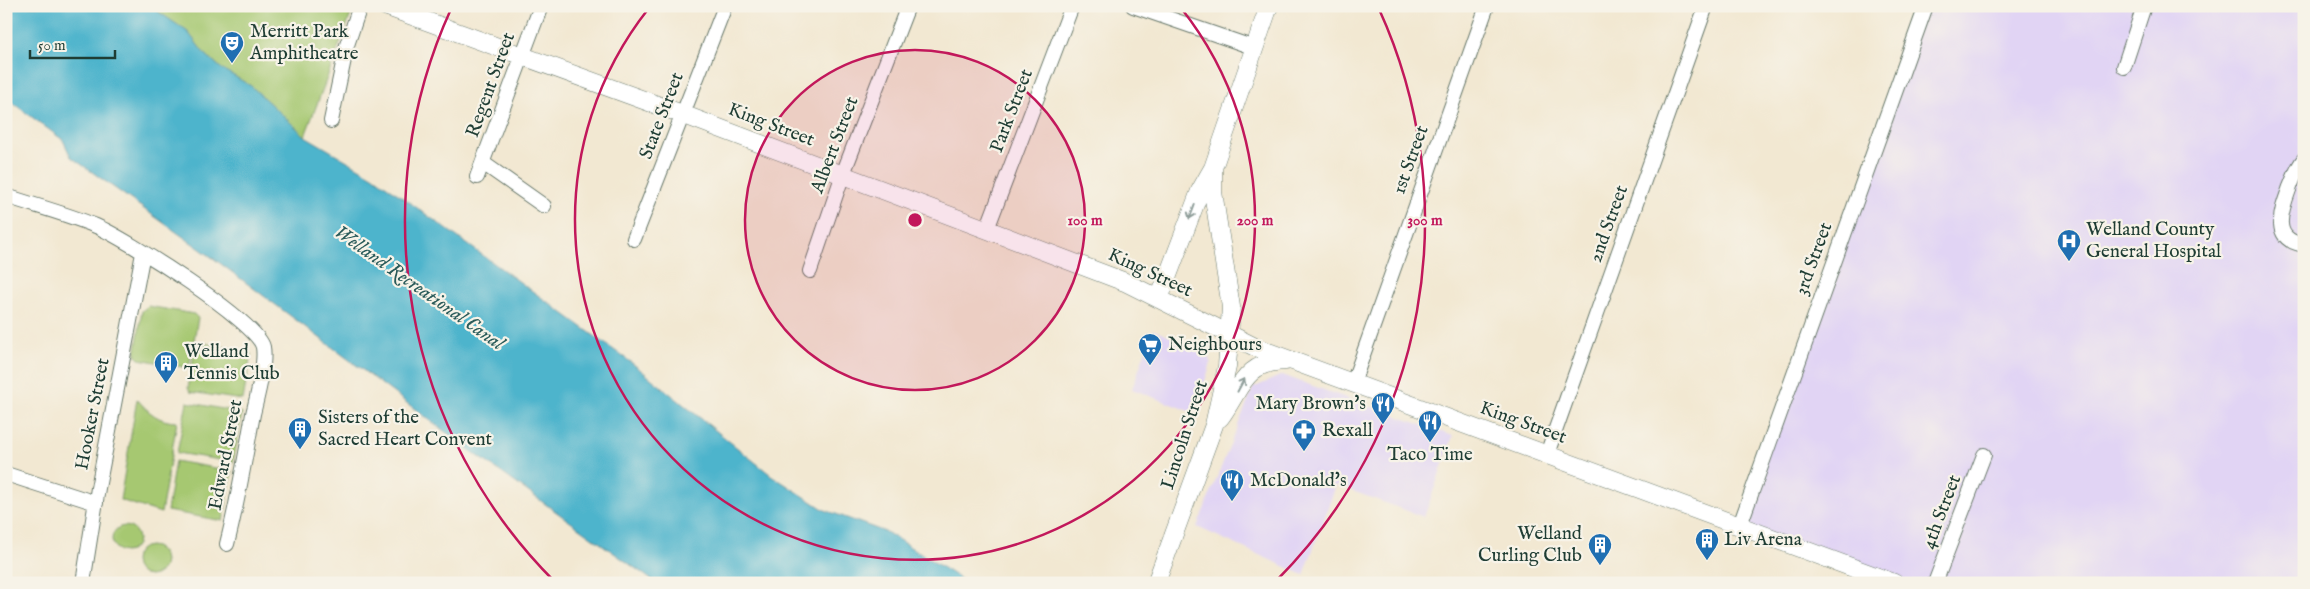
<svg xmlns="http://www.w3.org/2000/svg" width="2310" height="589" viewBox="0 0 2310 589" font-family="'IM FELL English',serif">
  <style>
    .built { fill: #e1d4f4 }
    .green { fill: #a6c871; stroke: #628252 }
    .water { fill: #4db4cc; stroke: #367880 }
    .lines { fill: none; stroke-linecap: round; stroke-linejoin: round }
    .minor-casing { stroke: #69796b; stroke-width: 16 }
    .major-casing { stroke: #69796b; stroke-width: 19 }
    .minor { stroke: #fff; stroke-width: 14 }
    .major { stroke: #fff; stroke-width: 18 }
    .oneway { stroke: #8f9e9a }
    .ring { fill: none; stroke: #c2185b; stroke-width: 2.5 }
    .labels { text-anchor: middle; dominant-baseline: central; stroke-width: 4.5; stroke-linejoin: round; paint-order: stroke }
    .poi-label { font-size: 19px; fill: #1f3d34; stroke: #f7f3e8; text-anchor: start }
    .street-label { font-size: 19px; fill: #1f3d34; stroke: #f7f3e8 }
    .water-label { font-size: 20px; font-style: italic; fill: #2a5b5a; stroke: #f7f3e8 }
    .centre { fill: #c2185b; stroke: #f7f3e8; stroke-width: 2.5 }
    .ring-label { font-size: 15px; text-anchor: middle; font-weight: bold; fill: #c2185b; stroke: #f7f3e8; stroke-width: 4.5; stroke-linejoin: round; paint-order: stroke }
  </style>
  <rect width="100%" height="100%" fill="#f7f3e8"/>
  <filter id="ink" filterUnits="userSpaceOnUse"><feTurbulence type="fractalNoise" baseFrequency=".02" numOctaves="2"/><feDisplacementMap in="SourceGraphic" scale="10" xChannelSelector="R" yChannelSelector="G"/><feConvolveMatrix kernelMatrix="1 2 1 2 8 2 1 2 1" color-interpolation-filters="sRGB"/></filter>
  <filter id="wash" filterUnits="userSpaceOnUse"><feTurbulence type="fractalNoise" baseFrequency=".0096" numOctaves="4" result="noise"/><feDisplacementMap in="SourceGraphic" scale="20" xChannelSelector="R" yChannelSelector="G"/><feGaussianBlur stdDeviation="1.12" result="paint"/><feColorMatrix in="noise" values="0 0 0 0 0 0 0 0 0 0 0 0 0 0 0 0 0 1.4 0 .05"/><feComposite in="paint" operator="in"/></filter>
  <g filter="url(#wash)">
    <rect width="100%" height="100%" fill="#f2e8d2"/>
    <path class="built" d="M 1926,6 L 2304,6 L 2304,583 L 1894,583 L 1740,525 Z
      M 1153,330 L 1201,348 L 1209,354 L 1211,363 L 1194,413 L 1132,389 Z
      M 1282,375 L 1453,436 L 1424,517 L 1336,485 L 1304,575 L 1197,527 L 1253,388 Z"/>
    <path class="green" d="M 150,6 L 346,6 L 353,9 L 305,136 L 251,86 L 222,69 L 203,52 L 188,32 Z
      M 148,306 L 194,314 L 198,318 L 189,368 L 139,359 L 135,355 L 142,311 Z
      M 196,342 L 248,351 L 251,354 L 243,400 L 190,392 L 188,388 Z
      M 137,399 C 148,412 159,422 177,422 L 161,513 L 120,500 Z
      M 187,402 L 242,413 L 233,462 L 177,453 Z
      M 175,461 L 232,471 L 223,521 L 167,511 Z
      M112 539a13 13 0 1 1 26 0a13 13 0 1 1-26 0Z
      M135 561a15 15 0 1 1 30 0a15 15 0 1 1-30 0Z"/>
    <path class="water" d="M 6,6 L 150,6 L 188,32 L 203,52 L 222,69 L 251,86 L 305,136 L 373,176 L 632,363 L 771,475 L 825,510 L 888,533 L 967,583 L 656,583 L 471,451 L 217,261 L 71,157 L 63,140 L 6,98 Z"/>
  </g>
  <g filter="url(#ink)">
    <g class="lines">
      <g class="minor-casing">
        <path id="minor" d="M 1133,6 L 1255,48
          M 2124,67 L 2144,6
          M 331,121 L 347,45 L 360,6
          M 2304,159 C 2297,167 2294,178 2290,187 C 2282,209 2269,239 2304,245
          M 483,163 L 544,206
          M 477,177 L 541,6
          M 6,196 C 36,206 67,214 96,226 C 125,238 257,321 263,347 C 266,364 257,397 253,414 C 245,458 238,501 227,544
          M 987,229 L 1072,6
          M 634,239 L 725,6
          M 810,271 L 843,174 L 908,6
          M 1353,383 L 1487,6
          M 1547,454 L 1706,6
          M 6,474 L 96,503
          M 1740,525 L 1926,6
          M 83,583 L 98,488 L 143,253
          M 1935,583 L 1984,455"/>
      </g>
      <g class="major-casing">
        <path id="major" d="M 385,6 L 682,114 L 1125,282 L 1255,347 L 1894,583
          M 1159,299 L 1200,191 L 1213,168
          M 1220,418 C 1242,388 1243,362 1286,361
          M 1156,583 L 1214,425 L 1227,367 L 1231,307 L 1213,192 L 1213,168 L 1269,6"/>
      </g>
      <use href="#minor" class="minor"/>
      <use href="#major" class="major"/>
    </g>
    <defs><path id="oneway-shaft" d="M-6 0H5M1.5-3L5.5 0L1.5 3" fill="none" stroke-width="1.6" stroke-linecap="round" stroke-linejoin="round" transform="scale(1.25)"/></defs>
    <g class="oneway">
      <use href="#oneway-shaft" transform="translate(1192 212) rotate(111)"/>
      <use href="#oneway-shaft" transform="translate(1241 385) rotate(-62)"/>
    </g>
  </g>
  <circle cx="915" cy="220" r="170" fill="#c2185b" fill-opacity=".12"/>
  <g class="ring">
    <circle cx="915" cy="220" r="170"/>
    <path d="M1181 8A340 340 0 1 1 649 8"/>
    <path d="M554 581A510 510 0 0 1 451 9M1379 9A510 510 0 0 1 1276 581"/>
  </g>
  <defs>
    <g id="theatre-pin" transform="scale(1.25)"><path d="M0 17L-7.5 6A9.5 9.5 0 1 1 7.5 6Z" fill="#1f6fb2" stroke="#f7f3e8"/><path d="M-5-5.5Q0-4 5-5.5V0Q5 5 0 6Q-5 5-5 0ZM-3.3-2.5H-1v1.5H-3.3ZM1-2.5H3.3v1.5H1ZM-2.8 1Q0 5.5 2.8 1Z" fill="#fff"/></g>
    <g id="hospital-pin" transform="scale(1.25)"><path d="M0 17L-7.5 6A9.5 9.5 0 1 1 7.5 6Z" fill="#1f6fb2" stroke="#f7f3e8"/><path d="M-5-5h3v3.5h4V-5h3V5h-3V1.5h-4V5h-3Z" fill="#fff"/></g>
    <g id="supermarket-pin" transform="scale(1.25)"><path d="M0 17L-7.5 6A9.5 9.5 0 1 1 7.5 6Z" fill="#1f6fb2" stroke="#f7f3e8"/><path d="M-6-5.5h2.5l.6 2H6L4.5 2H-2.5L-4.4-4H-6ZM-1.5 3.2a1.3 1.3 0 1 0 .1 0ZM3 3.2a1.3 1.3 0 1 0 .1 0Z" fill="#fff"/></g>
    <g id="building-pin" transform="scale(1.25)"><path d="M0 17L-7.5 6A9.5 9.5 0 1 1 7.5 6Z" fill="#1f6fb2" stroke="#f7f3e8"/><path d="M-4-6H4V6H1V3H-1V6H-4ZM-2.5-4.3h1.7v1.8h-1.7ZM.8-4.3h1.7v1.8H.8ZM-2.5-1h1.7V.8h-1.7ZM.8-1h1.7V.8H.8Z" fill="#fff"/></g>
    <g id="restaurant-pin" transform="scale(1.25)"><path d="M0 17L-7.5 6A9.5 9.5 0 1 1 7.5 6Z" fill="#1f6fb2" stroke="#f7f3e8"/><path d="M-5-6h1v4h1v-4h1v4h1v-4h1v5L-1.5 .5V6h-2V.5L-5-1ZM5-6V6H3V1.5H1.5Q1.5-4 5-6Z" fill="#fff"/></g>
    <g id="pharmacy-pin" transform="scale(1.25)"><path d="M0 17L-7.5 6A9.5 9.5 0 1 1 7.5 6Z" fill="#1f6fb2" stroke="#f7f3e8"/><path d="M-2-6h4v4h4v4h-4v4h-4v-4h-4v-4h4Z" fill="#fff"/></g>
  </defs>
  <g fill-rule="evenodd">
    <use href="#theatre-pin" x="232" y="43"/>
    <use href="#hospital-pin" x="2069" y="241"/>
    <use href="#supermarket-pin" x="1150" y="345"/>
    <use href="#building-pin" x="166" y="363"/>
    <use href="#restaurant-pin" x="1383" y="404"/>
    <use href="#restaurant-pin" x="1430" y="422"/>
    <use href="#building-pin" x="300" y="429"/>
    <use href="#pharmacy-pin" x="1304" y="431"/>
    <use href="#restaurant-pin" x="1232" y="481"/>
    <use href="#building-pin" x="1707" y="540"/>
    <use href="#building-pin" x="1600" y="545"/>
  </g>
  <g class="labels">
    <g class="poi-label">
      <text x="250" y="32">Merritt Park<tspan x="250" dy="22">Amphitheatre</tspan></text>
      <text x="2086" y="230">Welland County<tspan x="2086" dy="22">General Hospital</tspan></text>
      <text x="1168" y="345">Neighbours</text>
      <text x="184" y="352">Welland<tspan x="184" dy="22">Tennis Club</tspan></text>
      <text x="1366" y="404" text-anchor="end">Mary Brown's</text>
      <text x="318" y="418">Sisters of the<tspan x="318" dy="22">Sacred Heart Convent</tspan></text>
      <text x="1322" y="431">Rexall</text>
      <text x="1430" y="455" text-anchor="middle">Taco Time</text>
      <text x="1250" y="481">McDonald's</text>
      <text x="1582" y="534" text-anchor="end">Welland<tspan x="1582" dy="22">Curling Club</tspan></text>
      <text x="1724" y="540">Liv Arena</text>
    </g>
    <g class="street-label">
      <text transform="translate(491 85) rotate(-70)">Regent Street</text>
      <text transform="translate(1012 111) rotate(-69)">Park Street</text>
      <text transform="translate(662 116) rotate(-69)">State Street</text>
      <text transform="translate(771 125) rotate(21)">King Street</text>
      <text transform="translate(835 145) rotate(-69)">Albert Street</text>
      <text transform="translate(1411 160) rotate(-70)">1st Street</text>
      <text transform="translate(1609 224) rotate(-70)">2nd Street</text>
      <text transform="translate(1814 259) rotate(-70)">3rd Street</text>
      <text transform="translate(1150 273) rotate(25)">King Street</text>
      <text transform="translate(93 414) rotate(-79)">Hooker Street</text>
      <text transform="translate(1523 423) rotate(20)">King Street</text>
      <text transform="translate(1185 435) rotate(-72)">Lincoln Street</text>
      <text transform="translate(226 455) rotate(-79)">Edward Street</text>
      <text transform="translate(1942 512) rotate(-69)">4th Street</text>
    </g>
    <g class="water-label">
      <text transform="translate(419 288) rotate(35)">Welland Recreational Canal</text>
    </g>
  </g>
  <circle cx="915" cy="220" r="8" class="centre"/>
  <g class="ring-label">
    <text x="1085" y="225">100 m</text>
    <text x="1255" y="225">200 m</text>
    <text x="1425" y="225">300 m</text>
  </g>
  <rect width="2310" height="589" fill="none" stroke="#f7f3e8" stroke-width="25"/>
  <path d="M30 50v8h85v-8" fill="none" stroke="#1f3d34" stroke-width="2.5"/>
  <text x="38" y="50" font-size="15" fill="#1f3d34" stroke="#f7f3e8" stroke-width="4" paint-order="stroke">50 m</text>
</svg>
